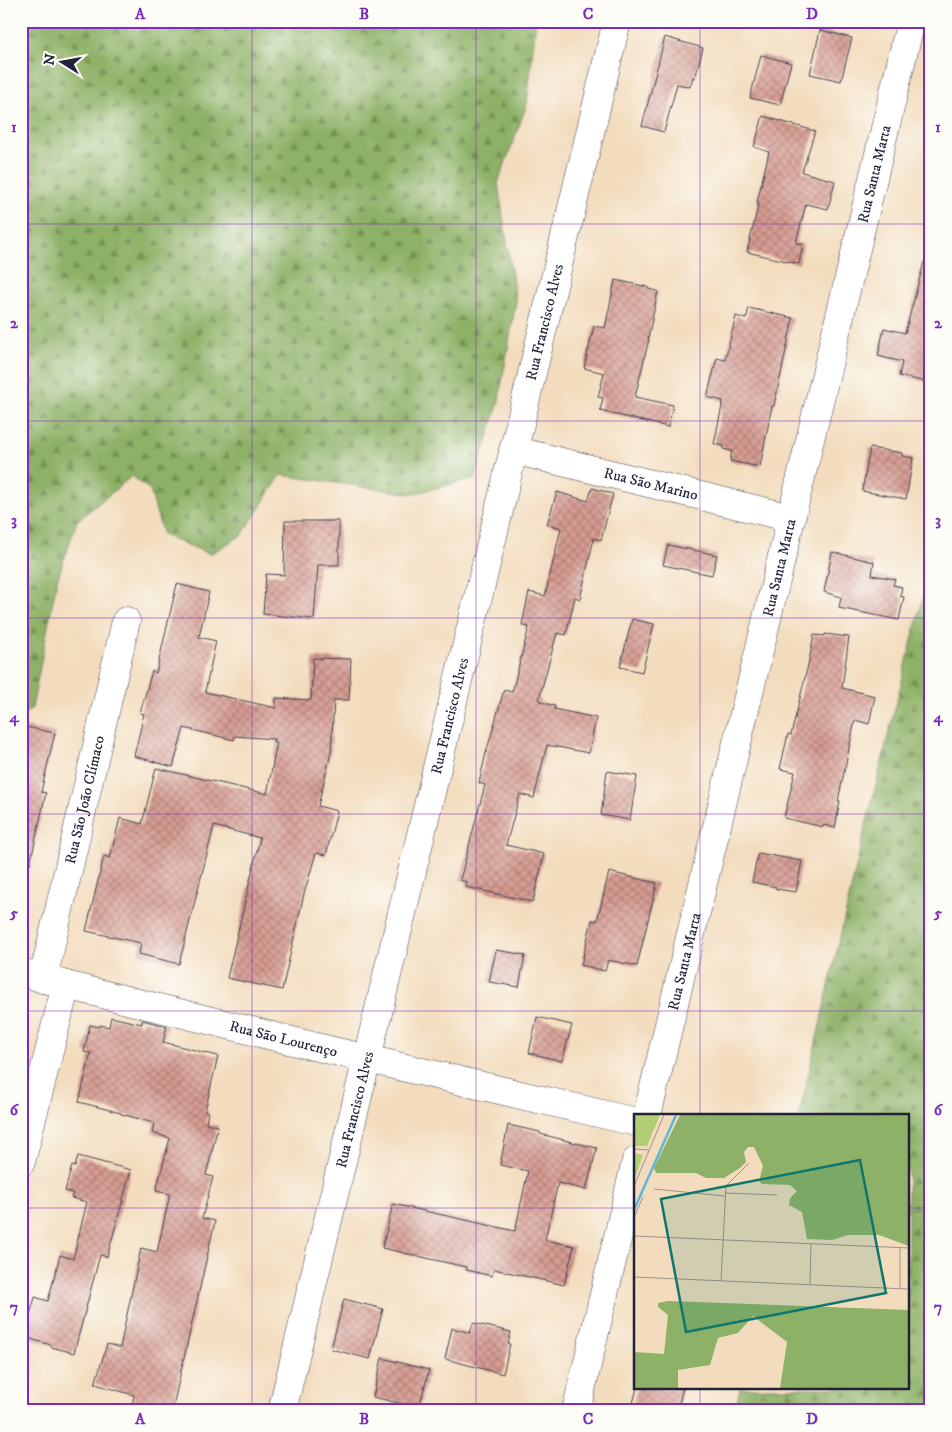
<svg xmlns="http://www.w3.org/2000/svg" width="952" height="1432" viewBox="0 0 952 1432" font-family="'IM FELL DW Pica',serif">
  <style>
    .forest { fill: url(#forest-firs); stroke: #586a50 }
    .building { fill: url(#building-cross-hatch) }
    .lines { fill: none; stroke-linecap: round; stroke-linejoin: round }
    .street-casing { stroke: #413e4e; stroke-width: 29 }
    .street { stroke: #fff; stroke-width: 28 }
    .grid { fill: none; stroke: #7b2cbf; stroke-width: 1; stroke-opacity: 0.55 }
    .labels { text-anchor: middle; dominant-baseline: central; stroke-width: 4; stroke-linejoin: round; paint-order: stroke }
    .street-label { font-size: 15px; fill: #22223b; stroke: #fdfcf7 }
    .inset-river { fill: none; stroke: #5cb7da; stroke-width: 2.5 }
    .inset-road { fill: none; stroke: #9f9289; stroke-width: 1 }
    .view { fill: #0f766e; fill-opacity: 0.15; stroke: #0f766e; stroke-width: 2.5 }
    .inset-edge { fill: none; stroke: #22223b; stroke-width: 2.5 }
    .neatline { fill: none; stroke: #7b2cbf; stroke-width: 2 }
    .grid-label { font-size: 16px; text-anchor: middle; font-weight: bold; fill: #7b2cbf }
  </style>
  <defs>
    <pattern id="forest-firs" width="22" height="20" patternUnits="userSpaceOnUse" patternTransform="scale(1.25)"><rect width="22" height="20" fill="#8db166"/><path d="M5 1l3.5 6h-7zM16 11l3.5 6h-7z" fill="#739055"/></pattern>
    <pattern id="building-cross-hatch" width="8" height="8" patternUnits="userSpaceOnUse" patternTransform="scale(1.25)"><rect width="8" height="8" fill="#d79c92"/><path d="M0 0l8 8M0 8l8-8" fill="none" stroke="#ae7f78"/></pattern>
  </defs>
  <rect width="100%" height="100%" fill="#fdfcf7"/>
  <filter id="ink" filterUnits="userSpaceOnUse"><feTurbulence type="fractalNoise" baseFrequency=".02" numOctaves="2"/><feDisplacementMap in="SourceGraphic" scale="10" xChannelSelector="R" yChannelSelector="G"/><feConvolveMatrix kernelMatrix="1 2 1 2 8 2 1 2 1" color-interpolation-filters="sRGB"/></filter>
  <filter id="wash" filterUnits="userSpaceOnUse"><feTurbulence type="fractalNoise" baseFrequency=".0096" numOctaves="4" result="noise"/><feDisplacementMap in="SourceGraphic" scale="20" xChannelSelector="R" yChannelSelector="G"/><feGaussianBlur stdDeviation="1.12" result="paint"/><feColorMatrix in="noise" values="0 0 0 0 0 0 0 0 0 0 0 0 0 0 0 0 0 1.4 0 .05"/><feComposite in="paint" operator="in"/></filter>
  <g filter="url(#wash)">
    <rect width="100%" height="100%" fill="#f3dcbd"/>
    <path class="forest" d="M 21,21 L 536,21 L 527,104 L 498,183 L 516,302 L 498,405 L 475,478 L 413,494 L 281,475 L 242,535 L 210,554 L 163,535 L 150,490 L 132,476 L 77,521 L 57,580 L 32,708 L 21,717 Z
      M 931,564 L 931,952 L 929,954 L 931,955 L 931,1411 L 735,1411 L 740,1388 L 908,1388 L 908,1116 L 799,1116 L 864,833 Z"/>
    <g id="blocks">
      <path class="building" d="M 820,30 L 852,38 L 841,81 L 810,74 Z
        M 665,37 L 703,48 L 695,78 L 693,77 L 690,87 L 677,84 L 664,132 L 642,126 Z
        M 761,55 L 791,63 L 780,105 L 750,98 Z
        M 763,116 L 815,131 L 802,172 L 835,181 L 828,209 L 806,204 L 796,243 L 803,244 L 799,264 L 747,252 L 759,202 L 757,202 L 769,152 L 754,147 Z
        M 924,262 L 931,263 L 931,383 L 899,376 L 902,362 L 878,356 L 884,328 L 905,333 Z
        M 615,280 L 648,287 L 648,289 L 658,291 L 648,339 L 649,339 L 635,397 L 673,405 L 668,427 L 600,411 L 603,398 L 598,397 L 604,373 L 584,368 L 594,326 L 605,328 Z
        M 749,308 L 793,318 L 774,406 L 772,406 L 760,467 L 730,461 L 732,451 L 723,449 L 724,446 L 714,444 L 723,401 L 707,397 L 717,358 L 725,360 L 736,316 L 746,319 Z
        M 870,448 L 902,453 L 902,456 L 913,458 L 906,499 L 862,491 Z
        M 592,488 L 613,494 L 601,540 L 594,538 L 580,599 L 575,597 L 566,635 L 557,633 L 539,699 L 541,700 L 541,702 L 555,706 L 554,709 L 596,718 L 589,753 L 547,745 L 534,798 L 520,794 L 506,845 L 544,854 L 533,902 L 466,887 L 467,882 L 460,880 L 485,785 L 479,783 L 486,753 L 504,690 L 512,692 L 529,627 L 522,625 L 529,592 L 545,596 L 561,528 L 547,524 L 557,492 L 588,501 Z
        M 285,521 L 339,521 L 339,565 L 318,565 L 314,619 L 263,614 L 266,574 L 284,575 Z
        M 668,545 L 717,555 L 712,575 L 663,565 Z
        M 832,552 L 874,562 L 872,575 L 895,579 L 893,585 L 902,587 L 900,596 L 904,597 L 899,620 L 839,608 L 841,597 L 824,592 Z
        M 177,584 L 209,592 L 199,637 L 216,641 L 205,692 L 276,708 L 276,698 L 311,700 L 313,658 L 351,659 L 349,700 L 334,700 L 331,752 L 318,806 L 337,811 L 326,855 L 316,853 L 304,894 L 282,990 L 227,978 L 260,838 L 214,826 L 179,964 L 139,954 L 141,943 L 86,931 L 104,856 L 110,858 L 120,818 L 142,824 L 156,768 L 267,794 L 277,742 L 273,742 L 274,739 L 235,736 L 234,740 L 184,728 L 173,767 L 134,756 L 144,714 L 140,713 L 152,671 L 156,673 Z
        M 632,619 L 654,624 L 642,672 L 620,667 Z
        M 825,634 L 849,637 L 842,688 L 875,696 L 869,724 L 855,720 L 838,801 L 840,801 L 835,828 L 824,825 L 823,827 L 784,818 L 795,772 L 780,769 L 788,734 L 791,735 L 809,661 L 814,635 L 825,636 Z
        M 21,726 L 55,733 L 41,792 L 46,793 L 30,864 L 21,863 Z
        M 607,771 L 637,776 L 630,820 L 601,815 Z
        M 758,853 L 802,861 L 796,892 L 776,889 L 776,887 L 752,882 Z
        M 609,872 L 657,883 L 637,966 L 608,960 L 605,971 L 581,965 L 592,920 L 597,921 Z
        M 496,950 L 525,955 L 519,987 L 489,982 Z
        M 111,1017 L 142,1024 L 142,1020 L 167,1026 L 163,1042 L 218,1056 L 205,1111 L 208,1112 L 206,1123 L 218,1126 L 206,1175 L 213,1177 L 202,1218 L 215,1221 L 172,1411 L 131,1411 L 134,1395 L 95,1384 L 107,1344 L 120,1348 L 141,1248 L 157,1252 L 170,1194 L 156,1191 L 170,1138 L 152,1133 L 154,1123 L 121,1114 L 121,1113 L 79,1102 L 91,1053 L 84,1052 L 90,1025 L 100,1027 L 100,1025 L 109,1027 Z
        M 537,1017 L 572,1025 L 562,1061 L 529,1053 Z
        M 508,1125 L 540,1132 L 540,1134 L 597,1148 L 586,1190 L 558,1183 L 545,1240 L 574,1246 L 564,1285 L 494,1269 L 492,1276 L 466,1270 L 466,1267 L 382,1248 L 393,1204 L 515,1231 L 528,1171 L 500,1165 Z
        M 78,1156 L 131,1170 L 107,1257 L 100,1255 L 74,1353 L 51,1347 L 51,1345 L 24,1337 L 35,1297 L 48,1301 L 60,1255 L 73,1259 L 87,1202 L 71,1198 L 73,1193 L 65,1191 L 72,1166 L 75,1167 Z
        M 344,1299 L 383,1309 L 370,1359 L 331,1349 Z
        M 473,1323 L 511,1332 L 508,1344 L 510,1344 L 503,1374 L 445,1359 L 452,1328 L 470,1333 Z
        M 382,1358 L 429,1370 L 419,1408 L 373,1397 Z
        M 637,1388 L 683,1388 L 677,1411 L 631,1411 Z"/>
    </g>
  </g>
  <g filter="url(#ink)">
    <use href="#blocks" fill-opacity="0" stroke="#413e4e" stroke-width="1"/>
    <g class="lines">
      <g class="street-casing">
        <g id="street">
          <path id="s1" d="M 513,450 L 791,518"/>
          <path id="s2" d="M 21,972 L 66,985 L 321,1048 L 636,1122"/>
          <path id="s3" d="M 43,979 L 126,621"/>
          <path id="s4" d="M 647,1116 L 911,21"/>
          <path d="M 21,1162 L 66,985"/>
          <path id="s5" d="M 282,1411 L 617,21"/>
          <path d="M 576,1411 L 636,1161"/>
        </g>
      </g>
      <use href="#street" class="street"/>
    </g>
  </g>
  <path class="grid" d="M 252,21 L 252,1411M 476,21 L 476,1411M 700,21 L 700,1116M 21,224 L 931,224M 21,421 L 931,421M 21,618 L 931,618M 21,814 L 931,814M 21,1011 L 931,1011M 21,1208 L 636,1208M 908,1208 L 931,1208M 700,1388 L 700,1411"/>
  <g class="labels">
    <g class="street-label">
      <text stroke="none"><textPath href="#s4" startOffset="969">Rua Santa Marta</textPath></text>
      <text stroke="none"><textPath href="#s5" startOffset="1120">Rua Francisco Alves</textPath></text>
      <text stroke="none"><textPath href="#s1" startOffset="142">Rua São Marino</textPath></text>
      <text stroke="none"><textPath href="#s4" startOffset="564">Rua Santa Marta</textPath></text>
      <text stroke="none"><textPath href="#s5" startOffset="715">Rua Francisco Alves</textPath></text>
      <text stroke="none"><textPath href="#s3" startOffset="184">Rua São João Clímaco</textPath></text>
      <text stroke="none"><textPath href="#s4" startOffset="159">Rua Santa Marta</textPath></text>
      <text stroke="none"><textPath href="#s2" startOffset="271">Rua São Lourenço</textPath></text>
      <text stroke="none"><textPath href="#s5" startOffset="310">Rua Francisco Alves</textPath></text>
    </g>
  </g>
  <g transform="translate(634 1114)">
    <rect width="275" height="275" fill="#f3dcbd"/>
    <path d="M 0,1 L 26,1 L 13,32 L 0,32 ZM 0,39 L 9,41 L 0,66 Z" fill="#b2ce74"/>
    <path d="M 46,1 L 275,1 L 275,132 L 245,121 L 214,121 L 198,126 L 173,125 L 168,98 L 155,91 L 156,84 L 163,77 L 156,71 L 128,70 L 125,67 L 129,52 L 120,33 L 114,33 L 110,38 L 112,48 L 106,54 L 90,64 L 72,64 L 62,59 L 22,59 L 20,54 ZM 34,187 L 275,196 L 275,274 L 146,274 L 153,228 L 119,202 L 104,219 L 84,224 L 76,251 L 44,256 L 44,274 L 0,274 L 0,238 L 30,240 L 34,201 L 24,193 L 24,189 Z" fill="#8db166"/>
    <path class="inset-river" d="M 0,96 L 42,1"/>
    <path class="inset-road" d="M 0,35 L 15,36M 0,72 L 30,1M 20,75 L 91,82M 91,79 L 143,81M 0,103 L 9,83M 0,122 L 275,134M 0,163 L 273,175M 87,167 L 92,72 L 115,49M 176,171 L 177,130M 266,175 L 266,134"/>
    <path class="view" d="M 226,46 L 252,179 L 52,218 L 27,85 Z"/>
    <rect width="275" height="275" class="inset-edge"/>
  </g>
  <rect width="952" height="1432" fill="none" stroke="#fdfcf7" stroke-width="55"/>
  <g transform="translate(62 62) rotate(281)" stroke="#fdfcf7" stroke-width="4" paint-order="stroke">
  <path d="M0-4L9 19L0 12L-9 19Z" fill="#22223b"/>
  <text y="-8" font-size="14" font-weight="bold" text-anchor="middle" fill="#22223b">N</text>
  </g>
  <rect x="28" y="28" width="896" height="1376" class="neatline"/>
  <g class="grid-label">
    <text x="140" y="19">A</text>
    <text x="364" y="19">B</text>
    <text x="588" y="19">C</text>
    <text x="812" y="19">D</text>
    <text x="14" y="132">1</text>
    <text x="938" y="132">1</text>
    <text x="14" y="328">2</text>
    <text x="938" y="328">2</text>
    <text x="14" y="525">3</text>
    <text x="938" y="525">3</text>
    <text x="14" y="722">4</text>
    <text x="938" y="722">4</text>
    <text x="14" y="918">5</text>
    <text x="938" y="918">5</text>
    <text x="14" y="1115">6</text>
    <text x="938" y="1115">6</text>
    <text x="14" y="1312">7</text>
    <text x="938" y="1312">7</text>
    <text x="140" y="1424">A</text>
    <text x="364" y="1424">B</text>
    <text x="588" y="1424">C</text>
    <text x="812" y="1424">D</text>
  </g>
</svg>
